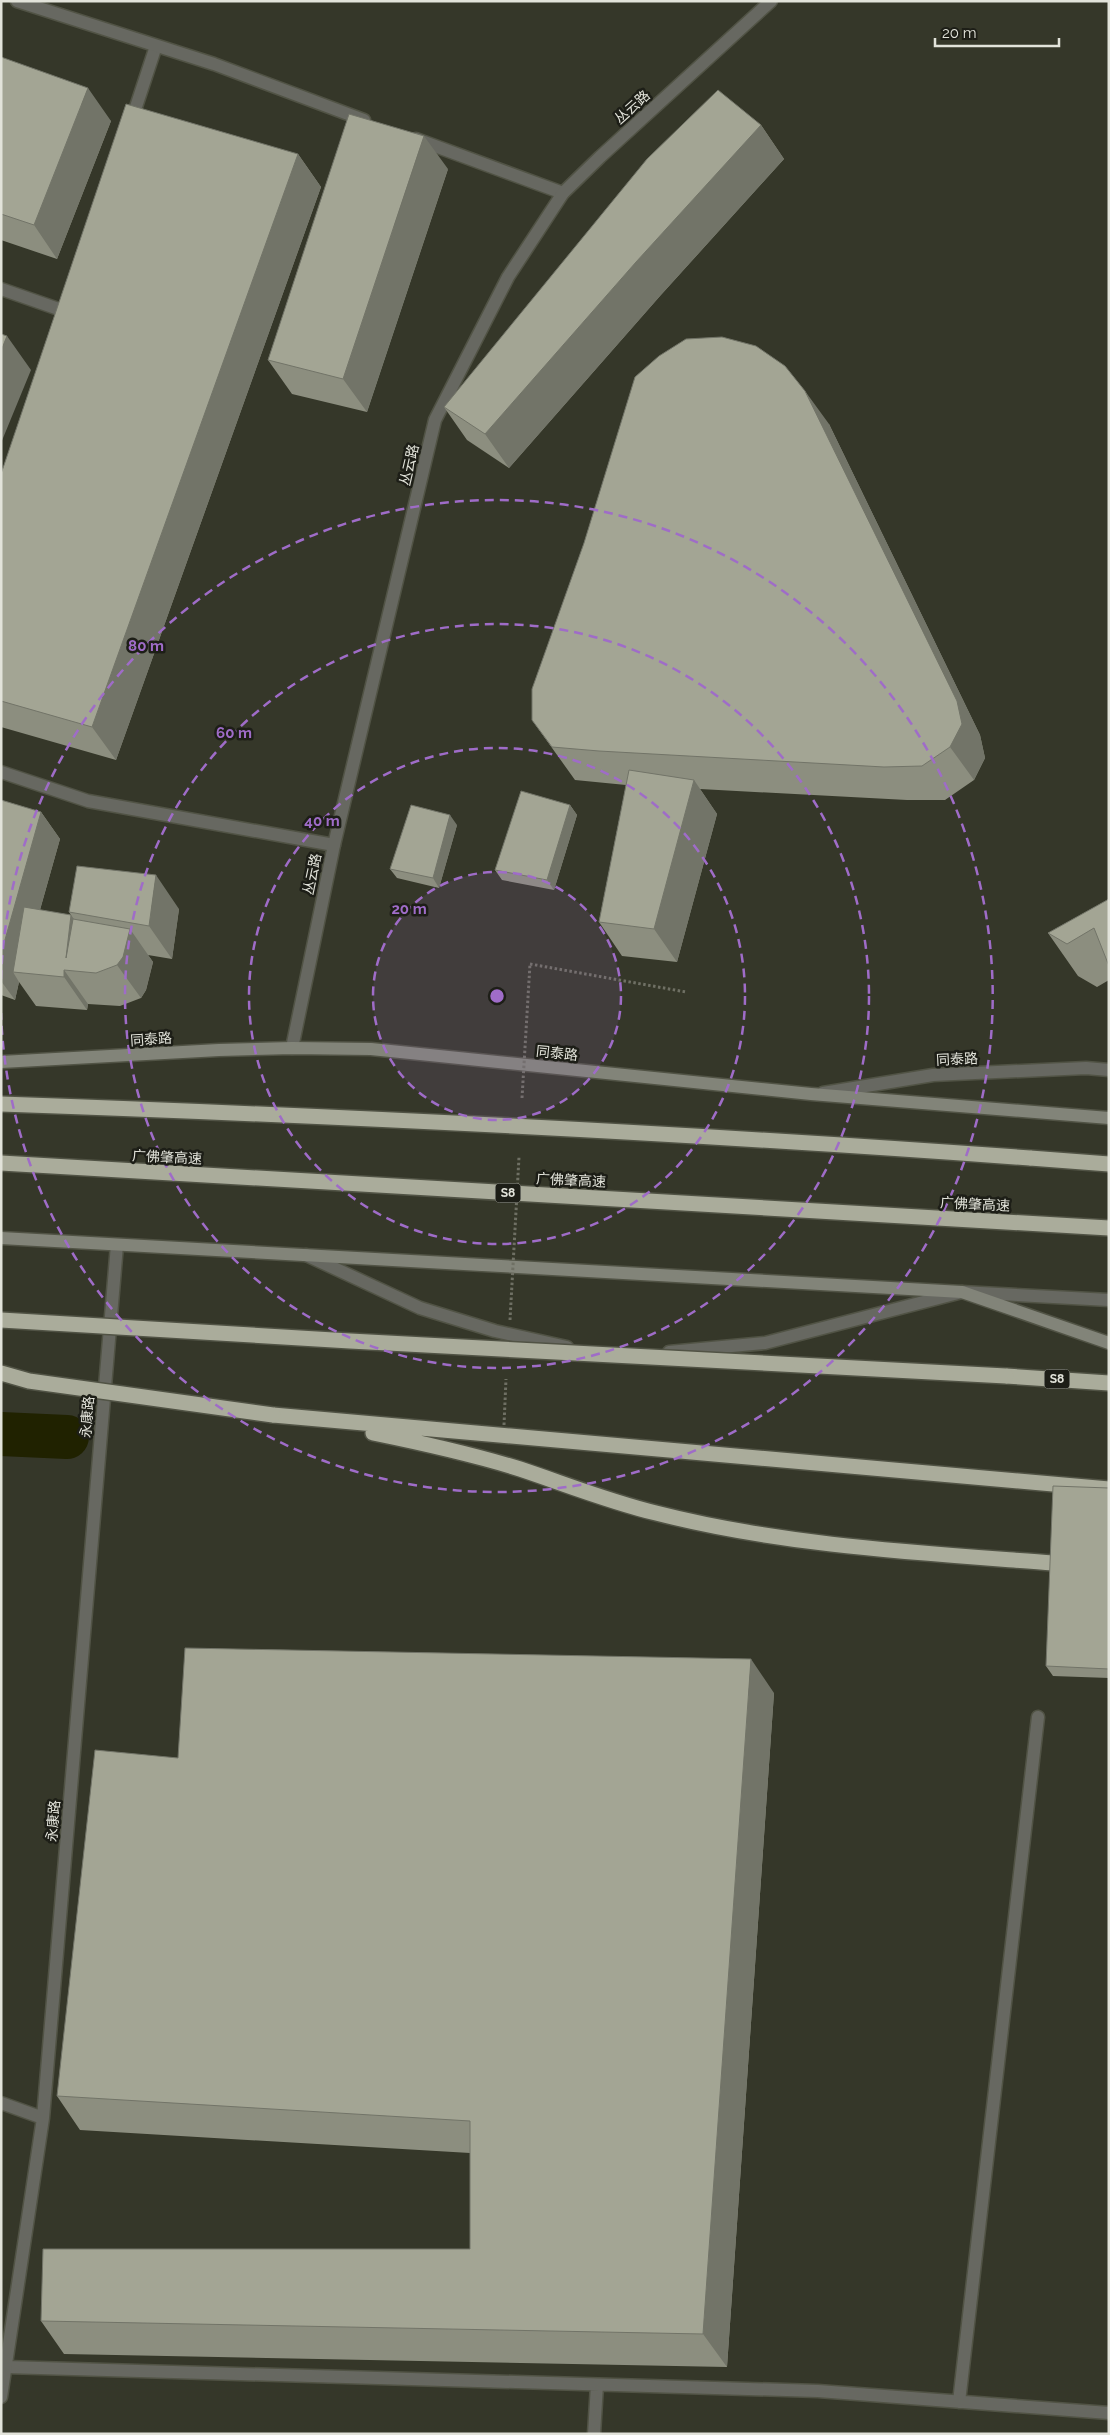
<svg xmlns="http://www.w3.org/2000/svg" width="1110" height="2435" viewBox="0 0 1110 2435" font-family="Raleway,'Noto Sans SC',sans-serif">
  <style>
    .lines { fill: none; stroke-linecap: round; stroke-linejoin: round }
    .canal { stroke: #202200; stroke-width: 44 }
    .service-casing { stroke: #515345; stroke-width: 15 }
    .minor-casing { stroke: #515345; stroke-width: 15 }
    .tertiary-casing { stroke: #515345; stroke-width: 15 }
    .secondary-casing { stroke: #515345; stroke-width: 15 }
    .motorway-casing { stroke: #515345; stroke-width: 18 }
    .path { stroke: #6f7064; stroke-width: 3; stroke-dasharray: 2.5 2.5; stroke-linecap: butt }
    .service { stroke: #676861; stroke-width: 12 }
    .minor { stroke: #676861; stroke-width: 12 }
    .tertiary { stroke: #676861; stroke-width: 12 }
    .secondary { stroke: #828479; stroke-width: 12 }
    .motorway { stroke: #aaac9b; stroke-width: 15 }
    .motorway-bridge-casing { stroke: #515345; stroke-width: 18; stroke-linecap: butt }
    .path-bridge { stroke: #6f7064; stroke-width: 3; stroke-dasharray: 2.5 2.5; stroke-linecap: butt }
    .motorway-bridge { stroke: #aaac9b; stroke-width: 15 }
    .wall { fill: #8c8e7f }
    .shaded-wall { fill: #727468 }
    .building { fill: #a3a594; stroke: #727468 }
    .ring { fill: none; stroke: #9f6cc8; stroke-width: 2.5; stroke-dasharray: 9 6 }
    .labels { text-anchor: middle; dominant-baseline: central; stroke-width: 5; stroke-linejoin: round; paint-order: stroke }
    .shield { fill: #1d1e17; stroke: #a7a8a0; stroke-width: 1 }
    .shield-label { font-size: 12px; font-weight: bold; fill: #e2e3da }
    .street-label { font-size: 14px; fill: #e2e3da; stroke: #1d1e17 }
    .centre { fill: #9f6cc8; stroke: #1d1e17; stroke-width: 2.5 }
    .ring-label { font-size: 15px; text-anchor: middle; font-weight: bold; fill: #9f6cc8; stroke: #1d1e17; stroke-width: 5; stroke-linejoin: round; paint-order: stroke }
  </style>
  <rect width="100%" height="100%" fill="#353729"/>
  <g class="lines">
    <path class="canal" d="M 1,1434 L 67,1437"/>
    <g class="service-casing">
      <path id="service" d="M 131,122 L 156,46
        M 1,289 L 70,313
        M 1,772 L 88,801 L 334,845
        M 6,2367 L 818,2391 L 1109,2413
        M 959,2402 L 1038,1717
        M 594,2434 L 597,2385"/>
    </g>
    <g class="minor-casing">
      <path id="minor" d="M 17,1 L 214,64 L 364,120
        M 416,139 L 563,193
        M 1,2103 L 43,2118
        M 1,2397 L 43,2118 L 117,1245"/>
    </g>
    <g class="tertiary-casing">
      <path id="tertiary" d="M 292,1048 L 334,845 L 435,420 L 508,277 L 563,193 L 600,157 L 771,1
        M 823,1093 L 933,1075 L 1086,1068 L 1109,1070
        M 306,1255 L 420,1308 L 495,1331 L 567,1347
        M 669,1352 L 765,1343 L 962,1292 L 1109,1300"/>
    </g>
    <g class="secondary-casing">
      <path id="secondary" d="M 1,1062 L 219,1050 L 292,1048 L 371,1049 L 811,1094 L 1109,1118
        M 1,1238 L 962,1292 L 1109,1343"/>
    </g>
    <g class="motorway-casing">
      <path id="motorway" d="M 1030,1158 L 1109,1164
        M 1,1163 L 1109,1228
        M 1006,1376 L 1109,1383
        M 273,1415 L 1109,1489
        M 373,1433 C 422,1443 472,1454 520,1469 C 565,1484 610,1502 656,1513 C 785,1546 921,1553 1053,1563"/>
    </g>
    <path class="path" d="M 530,964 L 686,992"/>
    <use href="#service" class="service"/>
    <use href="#minor" class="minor"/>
    <use href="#tertiary" class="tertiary"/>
    <use href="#secondary" class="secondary"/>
    <use href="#motorway" class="motorway"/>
    <g class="motorway-bridge-casing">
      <path id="motorway-bridge" d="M 1,1104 C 344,1116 688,1133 1030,1158
        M 1,1320 L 350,1341 L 1006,1376
        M 1,1373 L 29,1381 L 273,1415"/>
    </g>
    <path class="path-bridge" d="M 522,1098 L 530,964
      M 510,1320 L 519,1157
      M 504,1425 L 506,1379"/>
    <use href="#motorway-bridge" class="motorway-bridge"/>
  </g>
  <path class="wall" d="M 1,57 L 111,121 L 57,259 L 1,240 Z
    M 761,125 L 784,159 L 660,296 L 509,468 L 467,440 L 444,407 Z
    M 298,154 L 321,187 L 116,760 L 1,727 L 1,474 Z
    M 448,169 L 367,412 L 292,394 L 268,360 Z
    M 829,424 L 980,735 L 985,758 L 974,780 L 945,800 L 907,800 L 700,789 L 717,814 L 677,962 L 622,956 L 599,922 L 626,785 L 575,780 L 532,720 Z
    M 1,800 L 41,812 L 60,839 L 40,910 L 71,915 L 69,912 L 179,909 L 172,959 L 148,955 L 153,962 L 146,990 L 141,998 L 120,1006 L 88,1004 L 87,1010 L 36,1006 L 19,982 L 15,1000 L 1,995 Z
    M 570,805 L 577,815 L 554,890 L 502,880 L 495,870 Z
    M 457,825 L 439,888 L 397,878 L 390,869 Z
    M 1109,899 L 1109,980 L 1097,987 L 1078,976 L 1048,933 Z
    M 1109,1488 L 1109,1678 L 1053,1676 L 1046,1666 Z
    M 774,1693 L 727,2367 L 64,2354 L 41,2321 L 470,2249 L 470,2153 L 80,2130 L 57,2096 L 178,1758 Z"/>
  <path class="shaded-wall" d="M 88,88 L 111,121 L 57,259 L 34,225 Z
    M 761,125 L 784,159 L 660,296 L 509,468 L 485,434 L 636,262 Z
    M 424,136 L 448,169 L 367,412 L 343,379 Z
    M 298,154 L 321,187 L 116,760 L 92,727 Z
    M 7,336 L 31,370 L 1,443 L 1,351 Z
    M 805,391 L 829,424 L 980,735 L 985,758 L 974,780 L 950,747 Z
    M 694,780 L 717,814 L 677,962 L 654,929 Z
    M 570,805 L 577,815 L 554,890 L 547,880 Z
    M 41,812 L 60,839 L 22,973 L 13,972 L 19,982 L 15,1000 L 1,981 L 1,954 Z
    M 450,815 L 457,825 L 439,888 L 433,878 Z
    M 156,875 L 179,909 L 172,959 L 149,926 Z
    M 71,915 L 95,948 L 66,958 Z
    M 130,929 L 153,962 L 146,990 L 141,998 L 117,965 Z
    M 64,970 L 88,1004 L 87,1010 L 64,977 Z
    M 751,1659 L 774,1693 L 727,2367 L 703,2334 Z"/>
  <path class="building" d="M 1,57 L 88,88 L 34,225 L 1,214 Z
    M 718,90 L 761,125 L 636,262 L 485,434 L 444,407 L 647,159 Z
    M 126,104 L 298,154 L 92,727 L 1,701 L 1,474 Z
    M 349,114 L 424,136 L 343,379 L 268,360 Z
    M 1,334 L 7,336 L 1,351 Z
    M 722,337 L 756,346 L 785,366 L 805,391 L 957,701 L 962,724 L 950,747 L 922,766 L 884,767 L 599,751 L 552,747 L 532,720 L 532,689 L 584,543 L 635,377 L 659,356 L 686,339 Z
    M 629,770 L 694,780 L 654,929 L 599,922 Z
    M 521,791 L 570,805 L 547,880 L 495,870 Z
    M 1,800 L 41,812 L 1,954 Z
    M 411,805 L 450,815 L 433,878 L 390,869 Z
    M 77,866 L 156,875 L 149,926 L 69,912 Z
    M 1109,899 L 1109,966 L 1094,928 L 1067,944 L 1048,933 Z
    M 24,907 L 71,915 L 66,958 L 73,919 L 130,929 L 123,957 L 117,965 L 96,973 L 64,970 L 64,977 L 13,972 Z
    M 1053,1486 L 1109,1488 L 1109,1669 L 1046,1666 Z
    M 185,1648 L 751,1659 L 703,2334 L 41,2321 L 43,2249 L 470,2249 L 470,2121 L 57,2096 L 95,1750 L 178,1758 Z"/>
  <circle cx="497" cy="996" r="124" fill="#9f6cc8" fill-opacity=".12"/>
  <g class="ring">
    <circle cx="497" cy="996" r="124"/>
    <circle cx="497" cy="996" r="248"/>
    <circle cx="497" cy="996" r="372"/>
    <path d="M1 979A496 496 0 1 1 1 1013"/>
  </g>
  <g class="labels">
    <g class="shield">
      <rect x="495.5" y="1183.5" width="25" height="19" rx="4"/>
      <rect x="1044.5" y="1369.5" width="25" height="19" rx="4"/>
    </g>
    <g class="shield-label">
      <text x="508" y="1193">S8</text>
      <text x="1057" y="1379">S8</text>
    </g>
    <g class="street-label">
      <text transform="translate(632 107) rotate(-42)">丛云路</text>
      <text transform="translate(409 465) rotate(-77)">丛云路</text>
      <text transform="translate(312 874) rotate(-78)">丛云路</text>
      <text transform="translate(151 1039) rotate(-4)">同泰路</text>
      <text transform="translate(557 1053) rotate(6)">同泰路</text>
      <text transform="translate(957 1059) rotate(-3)">同泰路</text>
      <text transform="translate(167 1157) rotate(3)">广佛肇高速</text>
      <text transform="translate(571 1180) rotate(3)">广佛肇高速</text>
      <text transform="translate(975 1204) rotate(3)">广佛肇高速</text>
      <text transform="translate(87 1417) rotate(-85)">永康路</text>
      <text transform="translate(53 1821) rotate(-85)">永康路</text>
    </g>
  </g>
  <circle cx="497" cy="996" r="8" class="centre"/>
  <g class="ring-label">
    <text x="146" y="651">80 m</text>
    <text x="234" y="738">60 m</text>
    <text x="322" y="826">40 m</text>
    <text x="409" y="914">20 m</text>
  </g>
  <rect width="1110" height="2435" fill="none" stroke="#e2e3da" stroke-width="5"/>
  <path d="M935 38v8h124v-8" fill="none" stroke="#e2e3da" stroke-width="2.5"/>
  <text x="942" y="38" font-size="15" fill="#e2e3da" stroke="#1d1e17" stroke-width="4" paint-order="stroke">20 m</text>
</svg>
